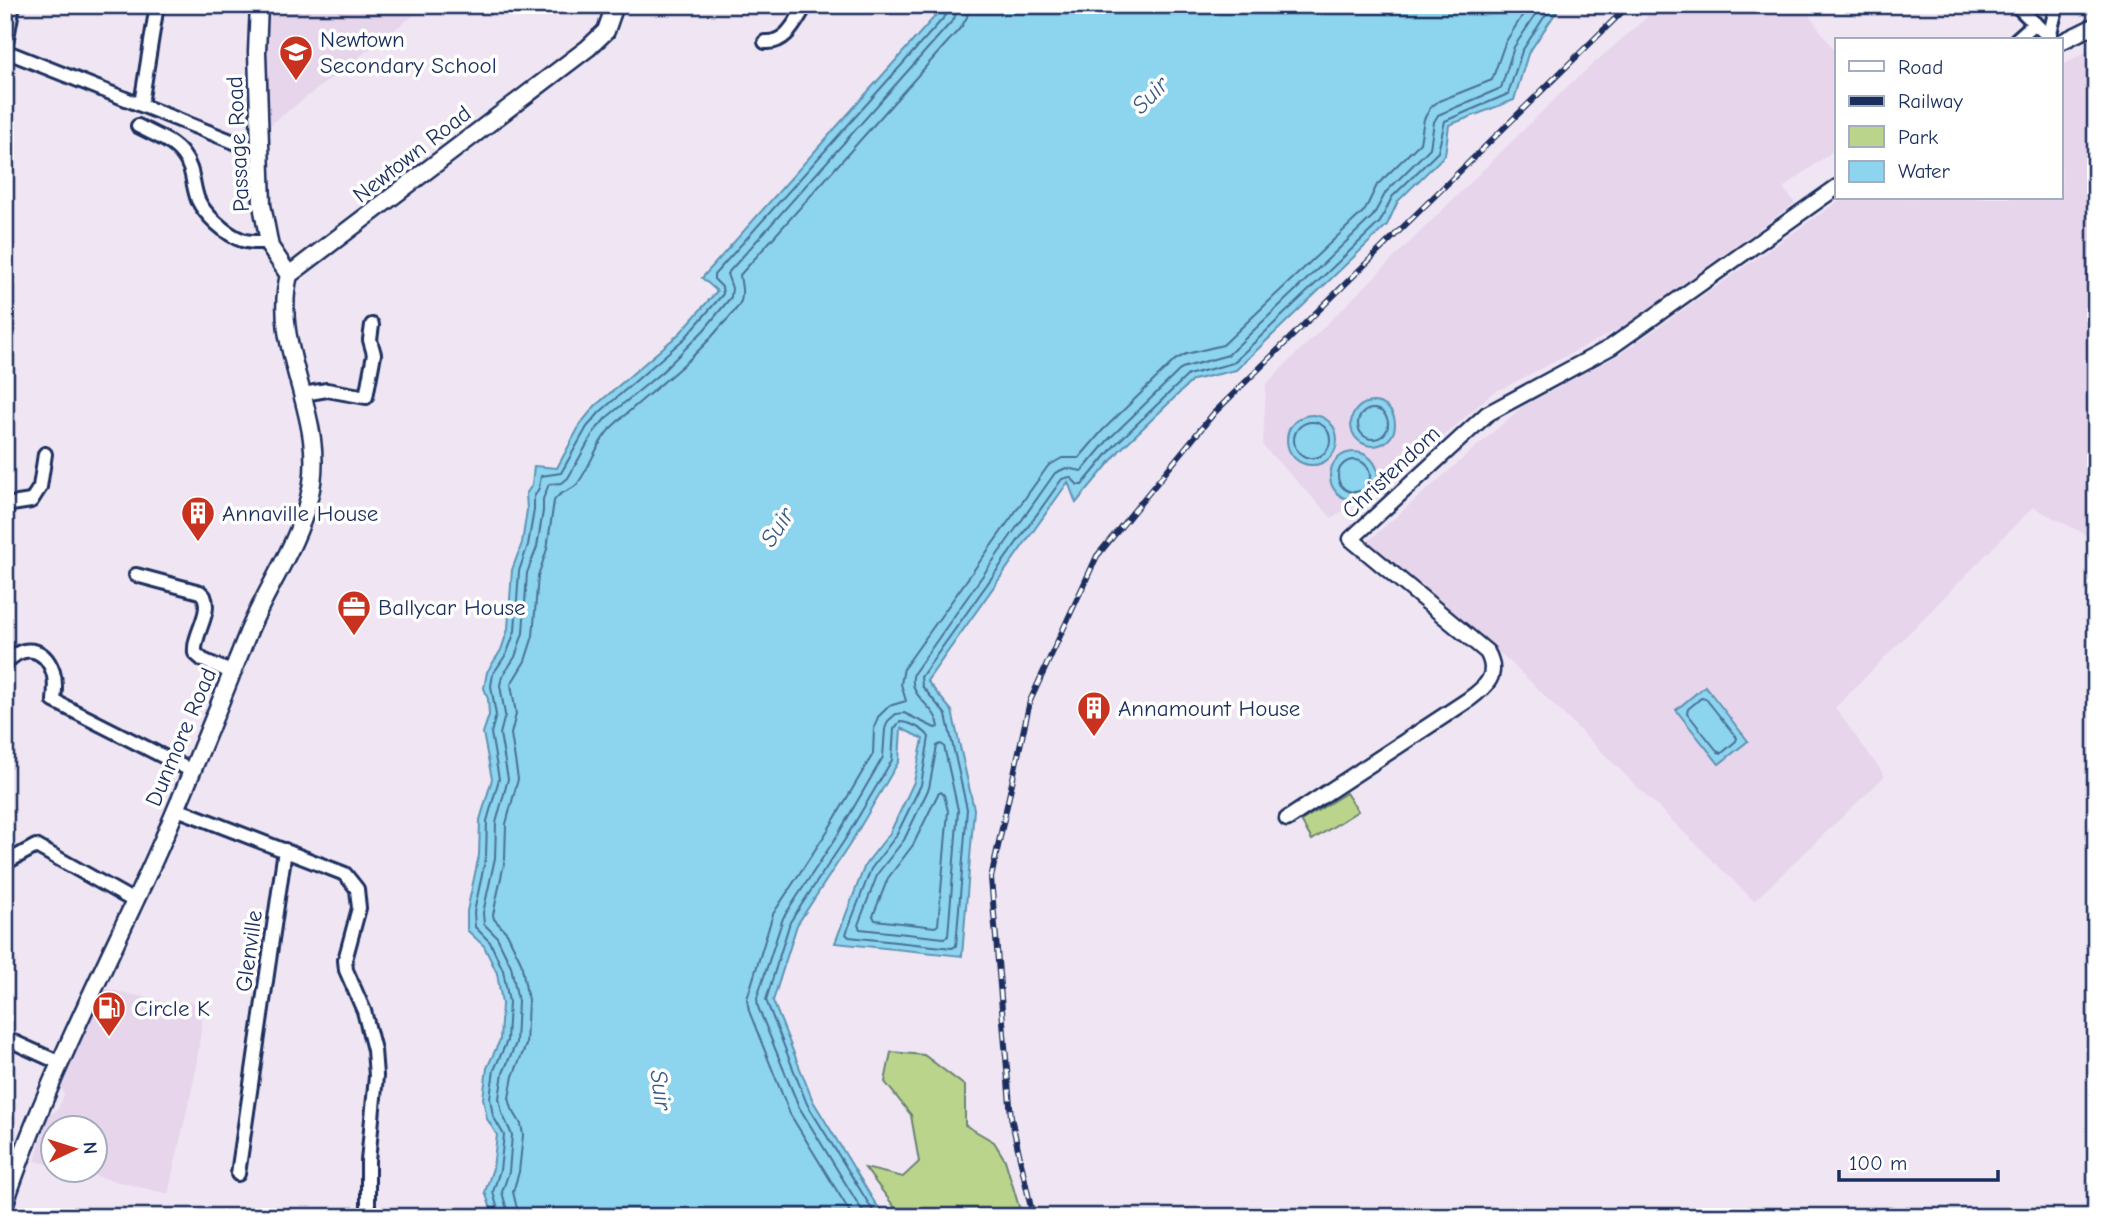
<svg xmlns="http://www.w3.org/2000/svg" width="2101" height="1222" viewBox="0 0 2101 1222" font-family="'Comic Neue',sans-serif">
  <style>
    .built { fill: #e6d5eb }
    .green { fill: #bbd48b; stroke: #6b8274; stroke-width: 2 }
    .water { fill: #8dd4ee; stroke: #5f92b4; stroke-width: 2 }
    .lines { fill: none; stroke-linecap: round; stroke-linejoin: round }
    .shore { stroke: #497198; stroke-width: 2 }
    .minor-casing { stroke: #1b2f5e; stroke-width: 18 }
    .tertiary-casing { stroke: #1b2f5e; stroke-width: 19 }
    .secondary-casing { stroke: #1b2f5e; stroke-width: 21 }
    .minor { stroke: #fff; stroke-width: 12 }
    .tertiary { stroke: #fff; stroke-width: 14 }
    .secondary { stroke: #fff; stroke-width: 16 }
    .rail-casing { stroke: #1b2f5e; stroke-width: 6 }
    .rail { stroke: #fff; stroke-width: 3.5; stroke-dasharray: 10; stroke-linecap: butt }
    .labels { text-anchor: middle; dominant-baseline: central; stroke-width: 7; stroke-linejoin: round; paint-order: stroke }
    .poi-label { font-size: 23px; fill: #1b2f5e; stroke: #fff; text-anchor: start }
    .street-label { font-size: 23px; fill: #1b2f5e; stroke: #fff }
    .water-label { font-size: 24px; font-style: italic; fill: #385882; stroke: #fff }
  </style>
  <rect width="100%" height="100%" fill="#f0e6f3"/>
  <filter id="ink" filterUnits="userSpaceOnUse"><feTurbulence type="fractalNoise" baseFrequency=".0143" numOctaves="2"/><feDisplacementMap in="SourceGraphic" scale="14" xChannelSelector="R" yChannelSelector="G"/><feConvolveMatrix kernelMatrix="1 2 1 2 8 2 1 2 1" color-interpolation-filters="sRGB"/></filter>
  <g filter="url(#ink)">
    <path class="built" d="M 268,5 L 427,5 L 266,128 L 265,36 Z
      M 1661,5 L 1802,5 L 1837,54 L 1837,148 L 1783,188 L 1795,203 L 1621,328 L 1491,394 L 1410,467 L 1332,518 L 1263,446 L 1266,384 L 1569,85 Z
      M 2096,46 L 2096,540 L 2033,507 L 1835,708 L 1885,776 L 1754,901 L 1507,659 L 1367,542 L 1522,407 L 1620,354 L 1843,198 L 2061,198 L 2061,66 Z
      M 102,988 L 172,1003 L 174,999 L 204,1005 L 195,1075 L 168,1194 L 71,1170 L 94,1170 L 94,1128 L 52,1128 L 52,1165 L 35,1161 L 47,1117 L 58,1109 L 64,1095 L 61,1086 Z"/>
    <path class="green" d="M 1346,793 L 1358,811 L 1312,840 L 1301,821 Z
      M 891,1052 L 924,1055 L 965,1086 L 965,1125 L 994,1142 L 1005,1160 L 1022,1217 L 902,1217 L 865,1168 L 903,1177 L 919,1162 L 911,1115 L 885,1082 Z"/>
    <path class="water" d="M 945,5 L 1561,5 L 1528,54 L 1514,100 L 1449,125 L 1445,155 L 1398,201 L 1387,225 L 1236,370 L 1193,380 L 1120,450 L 1076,503 L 1068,482 L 927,681 L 952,711 L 974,809 L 962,956 L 835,943 L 865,865 L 890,833 L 914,782 L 923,739 L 901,728 L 899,761 L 850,844 L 797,925 L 773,1001 L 813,1101 L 875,1203 L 887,1217 L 494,1217 L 485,1192 L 493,1168 L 497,1135 L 487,1119 L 483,1098 L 487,1068 L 500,1040 L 502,1003 L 497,973 L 484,946 L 467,930 L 467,911 L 479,855 L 480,820 L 492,779 L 483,733 L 489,715 L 488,699 L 484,688 L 487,672 L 501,650 L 508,629 L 512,570 L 522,543 L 527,510 L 526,494 L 532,485 L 534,466 L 557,468 L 581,423 L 595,406 L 680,333 L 717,291 L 702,278 Z
      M1351 424a22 22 0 1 1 44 0a22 22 0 1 1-44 0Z
      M1287 440a25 25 0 1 1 50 0a25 25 0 1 1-50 0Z
      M1330 476a24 24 0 1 1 48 0a24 24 0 1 1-48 0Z
      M 1705,686 L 1748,741 L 1719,764 L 1676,710 Z"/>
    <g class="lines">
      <path class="shore" d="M1358 424a15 15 0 1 1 30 0a15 15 0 1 1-30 0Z
        M1294 440a18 18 0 1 1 36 0a18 18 0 1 1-36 0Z
        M1338 476a16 16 0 1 1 32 0a16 16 0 1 1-32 0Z
        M 1701,698 L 1706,699 L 1737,738 L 1736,741 L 1722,753 L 1718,752 L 1687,713 L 1688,709 Z
        M 941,744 L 944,746 L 958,810 L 948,936 L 944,938 L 860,929 L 858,925 L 878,873 L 904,840 L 929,788 L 937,746 Z
        M 941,792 L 944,795 L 948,811 L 938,925 L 935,927 L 875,920 L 873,916 L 888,878 L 913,845 L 938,794 Z
        M 500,1217 L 493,1192 L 500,1170 L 504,1135 L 493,1116 L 490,1098 L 494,1070 L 507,1041 L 509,1002 L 503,970 L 490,942 L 475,927 L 474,912 L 486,856 L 487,821 L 499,779 L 491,733 L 496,715 L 491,686 L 493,674 L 507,653 L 515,631 L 519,571 L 528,545 L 534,510 L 534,497 L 539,488 L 541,476 L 561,473 L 587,427 L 600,412 L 685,338 L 723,294 L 722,287 L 714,279 L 714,275 L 948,13 L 950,5
        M 509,1217 L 502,1192 L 509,1172 L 512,1135 L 502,1113 L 499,1098 L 503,1073 L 516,1043 L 518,1001 L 511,966 L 497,937 L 484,924 L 483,913 L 495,858 L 496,823 L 508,779 L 500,734 L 505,715 L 500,685 L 502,677 L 515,657 L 523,633 L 527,573 L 537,547 L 543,511 L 543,499 L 549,484 L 562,483 L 568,478 L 594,432 L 606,418 L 663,371 L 704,330 L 731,297 L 732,288 L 727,274 L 954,19 L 959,5
        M 519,1217 L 513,1192 L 519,1172 L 523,1135 L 521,1124 L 512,1109 L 509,1098 L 513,1076 L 526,1045 L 528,1000 L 521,962 L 507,933 L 494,919 L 493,915 L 505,859 L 506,824 L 518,779 L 511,734 L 516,714 L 511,684 L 525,661 L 533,636 L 538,576 L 547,549 L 554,501 C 559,491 571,492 578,483 C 592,464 597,440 615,424 C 650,391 690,364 721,326 C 728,319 737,310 741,301 C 744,292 741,284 740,275 L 962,26 L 967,17 L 969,5
        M 853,1217 L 790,1114 L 749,1011 L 747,999 L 773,914 L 828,830 L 873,754 L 874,728 L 878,717 L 889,706 L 906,701 L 901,684 L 904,668 L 1048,466 L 1062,458 L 1079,458 L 1102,431 L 1175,360 L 1186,354 L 1223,345 L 1365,210 L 1377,185 L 1420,143 L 1424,119 L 1431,107 L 1439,101 L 1492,80 L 1505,43 L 1529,5
        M 866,1217 L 799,1107 L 758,1007 L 757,998 L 783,918 L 837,836 L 883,757 L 885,729 L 888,721 L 896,714 L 904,713 L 935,728 L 939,727 C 937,706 906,697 914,673 L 1055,473 L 1066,468 L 1082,471 L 1108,440 L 1182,368 L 1228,355 L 1373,216 L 1386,192 L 1430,148 L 1434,122 L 1438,115 L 1501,88 L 1514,47 L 1542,5
        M 877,1217 L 807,1104 L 766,1000 L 790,922 L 844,841 L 892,760 L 894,729 L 900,722 C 909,722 924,729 929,737 L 921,785 L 896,836 L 871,869 L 846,934 L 849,937 L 952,948 L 956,946 L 967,809 L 946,715 L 922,686 L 921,677 L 1062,479 L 1070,477 L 1078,485 L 1082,485 L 1115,445 L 1188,375 L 1233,363 L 1380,222 L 1392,197 L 1438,152 L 1445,121 L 1508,94 L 1522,51 L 1552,5"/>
      <g class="minor-casing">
        <path id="minor" d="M 2016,5 L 2052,40
          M 2049,37 L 2057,5
          M 2016,40 L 2035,23
          M 765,42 C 787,44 796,20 806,5
          M 5,49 L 13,5
          M 5,51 L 259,152
          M 141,104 L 157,5
          M 138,126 C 153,134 173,141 183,155 C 194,169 192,185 198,200 C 205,215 227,235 242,240 C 250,243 259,242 268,242
          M 303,394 L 327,390 L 366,397 L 374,354 L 370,340 L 372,325
          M 5,505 L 31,501 L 40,487 L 45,454
          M 136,575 L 200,592 L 204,596 C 212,614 193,634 195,653 L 203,660 L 233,673
          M 5,664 C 22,644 44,646 53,672 C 56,681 55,691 54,701 L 192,771
          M 177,809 L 345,874 L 357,889 L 359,908 L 345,960 L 346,970 L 364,1011 L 374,1050 L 376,1076 L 368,1161 L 368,1217
          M 5,863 L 36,846 L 134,901
          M 5,1038 L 60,1063
          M 238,1174 L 285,850"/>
      </g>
      <g class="tertiary-casing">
        <path id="tertiary" d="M 2061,42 L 2096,25
          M 1287,819 L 1468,700 C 1486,687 1500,675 1487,652 L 1351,539 L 1487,414 L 1611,347 L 1837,187"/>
      </g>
      <g class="secondary-casing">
        <path id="secondary" d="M 259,5 L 257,52 L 262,205 L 270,247 L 289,275
          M 289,275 L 588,48 L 606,31 L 615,5
          M 5,1203 C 45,1084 103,972 155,858 C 188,784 218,708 248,633 C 267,587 297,547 309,498 C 330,417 270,352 289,275"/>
      </g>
      <use href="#minor" class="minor"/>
      <use href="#tertiary" class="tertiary"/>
      <use href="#secondary" class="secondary"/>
      <g class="rail-casing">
        <path id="rail" d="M 1033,1217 L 1011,1117 L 991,878 L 1030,701 L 1097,556 L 1214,413 L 1629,5"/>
      </g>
      <use href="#rail" class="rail"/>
    </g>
  </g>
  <defs>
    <g id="school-pin" transform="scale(1.75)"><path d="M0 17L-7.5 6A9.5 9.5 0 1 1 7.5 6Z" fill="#c8321e" stroke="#fff"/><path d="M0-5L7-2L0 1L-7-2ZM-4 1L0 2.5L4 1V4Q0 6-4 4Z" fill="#fff"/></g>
    <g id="building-pin" transform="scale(1.75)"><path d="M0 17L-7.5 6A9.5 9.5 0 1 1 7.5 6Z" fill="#c8321e" stroke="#fff"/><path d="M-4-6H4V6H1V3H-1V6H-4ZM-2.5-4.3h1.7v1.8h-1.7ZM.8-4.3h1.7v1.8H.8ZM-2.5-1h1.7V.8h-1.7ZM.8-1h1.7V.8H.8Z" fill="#fff"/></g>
    <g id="office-pin" transform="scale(1.75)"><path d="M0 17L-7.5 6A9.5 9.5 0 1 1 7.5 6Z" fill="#c8321e" stroke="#fff"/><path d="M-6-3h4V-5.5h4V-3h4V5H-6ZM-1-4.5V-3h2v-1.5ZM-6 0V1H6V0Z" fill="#fff"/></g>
    <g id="fuel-pin" transform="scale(1.75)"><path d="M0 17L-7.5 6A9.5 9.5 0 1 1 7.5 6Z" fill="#c8321e" stroke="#fff"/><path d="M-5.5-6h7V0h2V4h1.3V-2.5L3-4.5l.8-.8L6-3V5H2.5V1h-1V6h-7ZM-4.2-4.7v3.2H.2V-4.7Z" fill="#fff"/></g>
  </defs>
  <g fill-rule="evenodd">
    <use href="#school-pin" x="296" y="52"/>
    <use href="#building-pin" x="198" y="513"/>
    <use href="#office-pin" x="354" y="607"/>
    <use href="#building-pin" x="1094" y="708"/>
    <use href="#fuel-pin" x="109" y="1008"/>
  </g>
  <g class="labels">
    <g class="poi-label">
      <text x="320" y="39">Newtown<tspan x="320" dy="26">Secondary School</tspan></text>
      <text x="222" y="513">Annaville House</text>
      <text x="378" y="607">Ballycar House</text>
      <text x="1118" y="708">Annamount House</text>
      <text x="134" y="1008">Circle K</text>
    </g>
    <g class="street-label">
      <text transform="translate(238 144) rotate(-93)">Passage Road</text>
      <text transform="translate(412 154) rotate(-38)">Newtown Road</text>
      <text transform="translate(1391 472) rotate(-43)">Christendom</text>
      <text transform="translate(181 737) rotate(-67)">Dunmore Road</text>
      <text transform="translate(249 951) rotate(-82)">Glenville</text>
    </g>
    <g class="water-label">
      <text transform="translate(1150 95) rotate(-46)">Suir</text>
      <text transform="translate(777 527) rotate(-57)">Suir</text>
      <text transform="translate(661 1090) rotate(82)">Suir</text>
    </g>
  </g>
  <rect width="2101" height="1222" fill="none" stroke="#fff" stroke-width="28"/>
  <rect x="14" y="14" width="2073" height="1194" fill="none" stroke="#1b2f5e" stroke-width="2.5" filter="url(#ink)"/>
  <rect x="1835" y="38" width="228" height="161" fill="#ffffff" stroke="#a4acbf" stroke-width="2"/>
  <rect x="1849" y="61" width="35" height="10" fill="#ffffff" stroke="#a4acbf" stroke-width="2"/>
  <text x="1898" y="74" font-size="21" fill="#1b2f5e">Road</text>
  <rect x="1849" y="96" width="35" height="10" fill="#1b2f5e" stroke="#a4acbf" stroke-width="2"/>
  <text x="1898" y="108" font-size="21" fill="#1b2f5e">Railway</text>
  <rect x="1849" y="126" width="35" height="21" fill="#bbd48b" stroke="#a4acbf" stroke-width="2"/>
  <text x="1898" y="144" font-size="21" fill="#1b2f5e">Park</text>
  <rect x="1849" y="161" width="35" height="21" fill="#8dd4ee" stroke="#a4acbf" stroke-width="2"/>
  <text x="1898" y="178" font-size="21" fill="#1b2f5e">Water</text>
  <g transform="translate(74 1149) rotate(86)"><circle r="33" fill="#ffffff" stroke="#a4acbf" stroke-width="2"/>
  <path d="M0-5L12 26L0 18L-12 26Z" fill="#c8321e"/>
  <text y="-10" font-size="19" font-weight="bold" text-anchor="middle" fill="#1b2f5e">N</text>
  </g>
  <path d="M1839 1170v10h159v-10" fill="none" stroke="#1b2f5e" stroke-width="3.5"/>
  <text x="1849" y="1170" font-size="21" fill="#1b2f5e" stroke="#ffffff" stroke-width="5" paint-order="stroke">100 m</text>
</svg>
